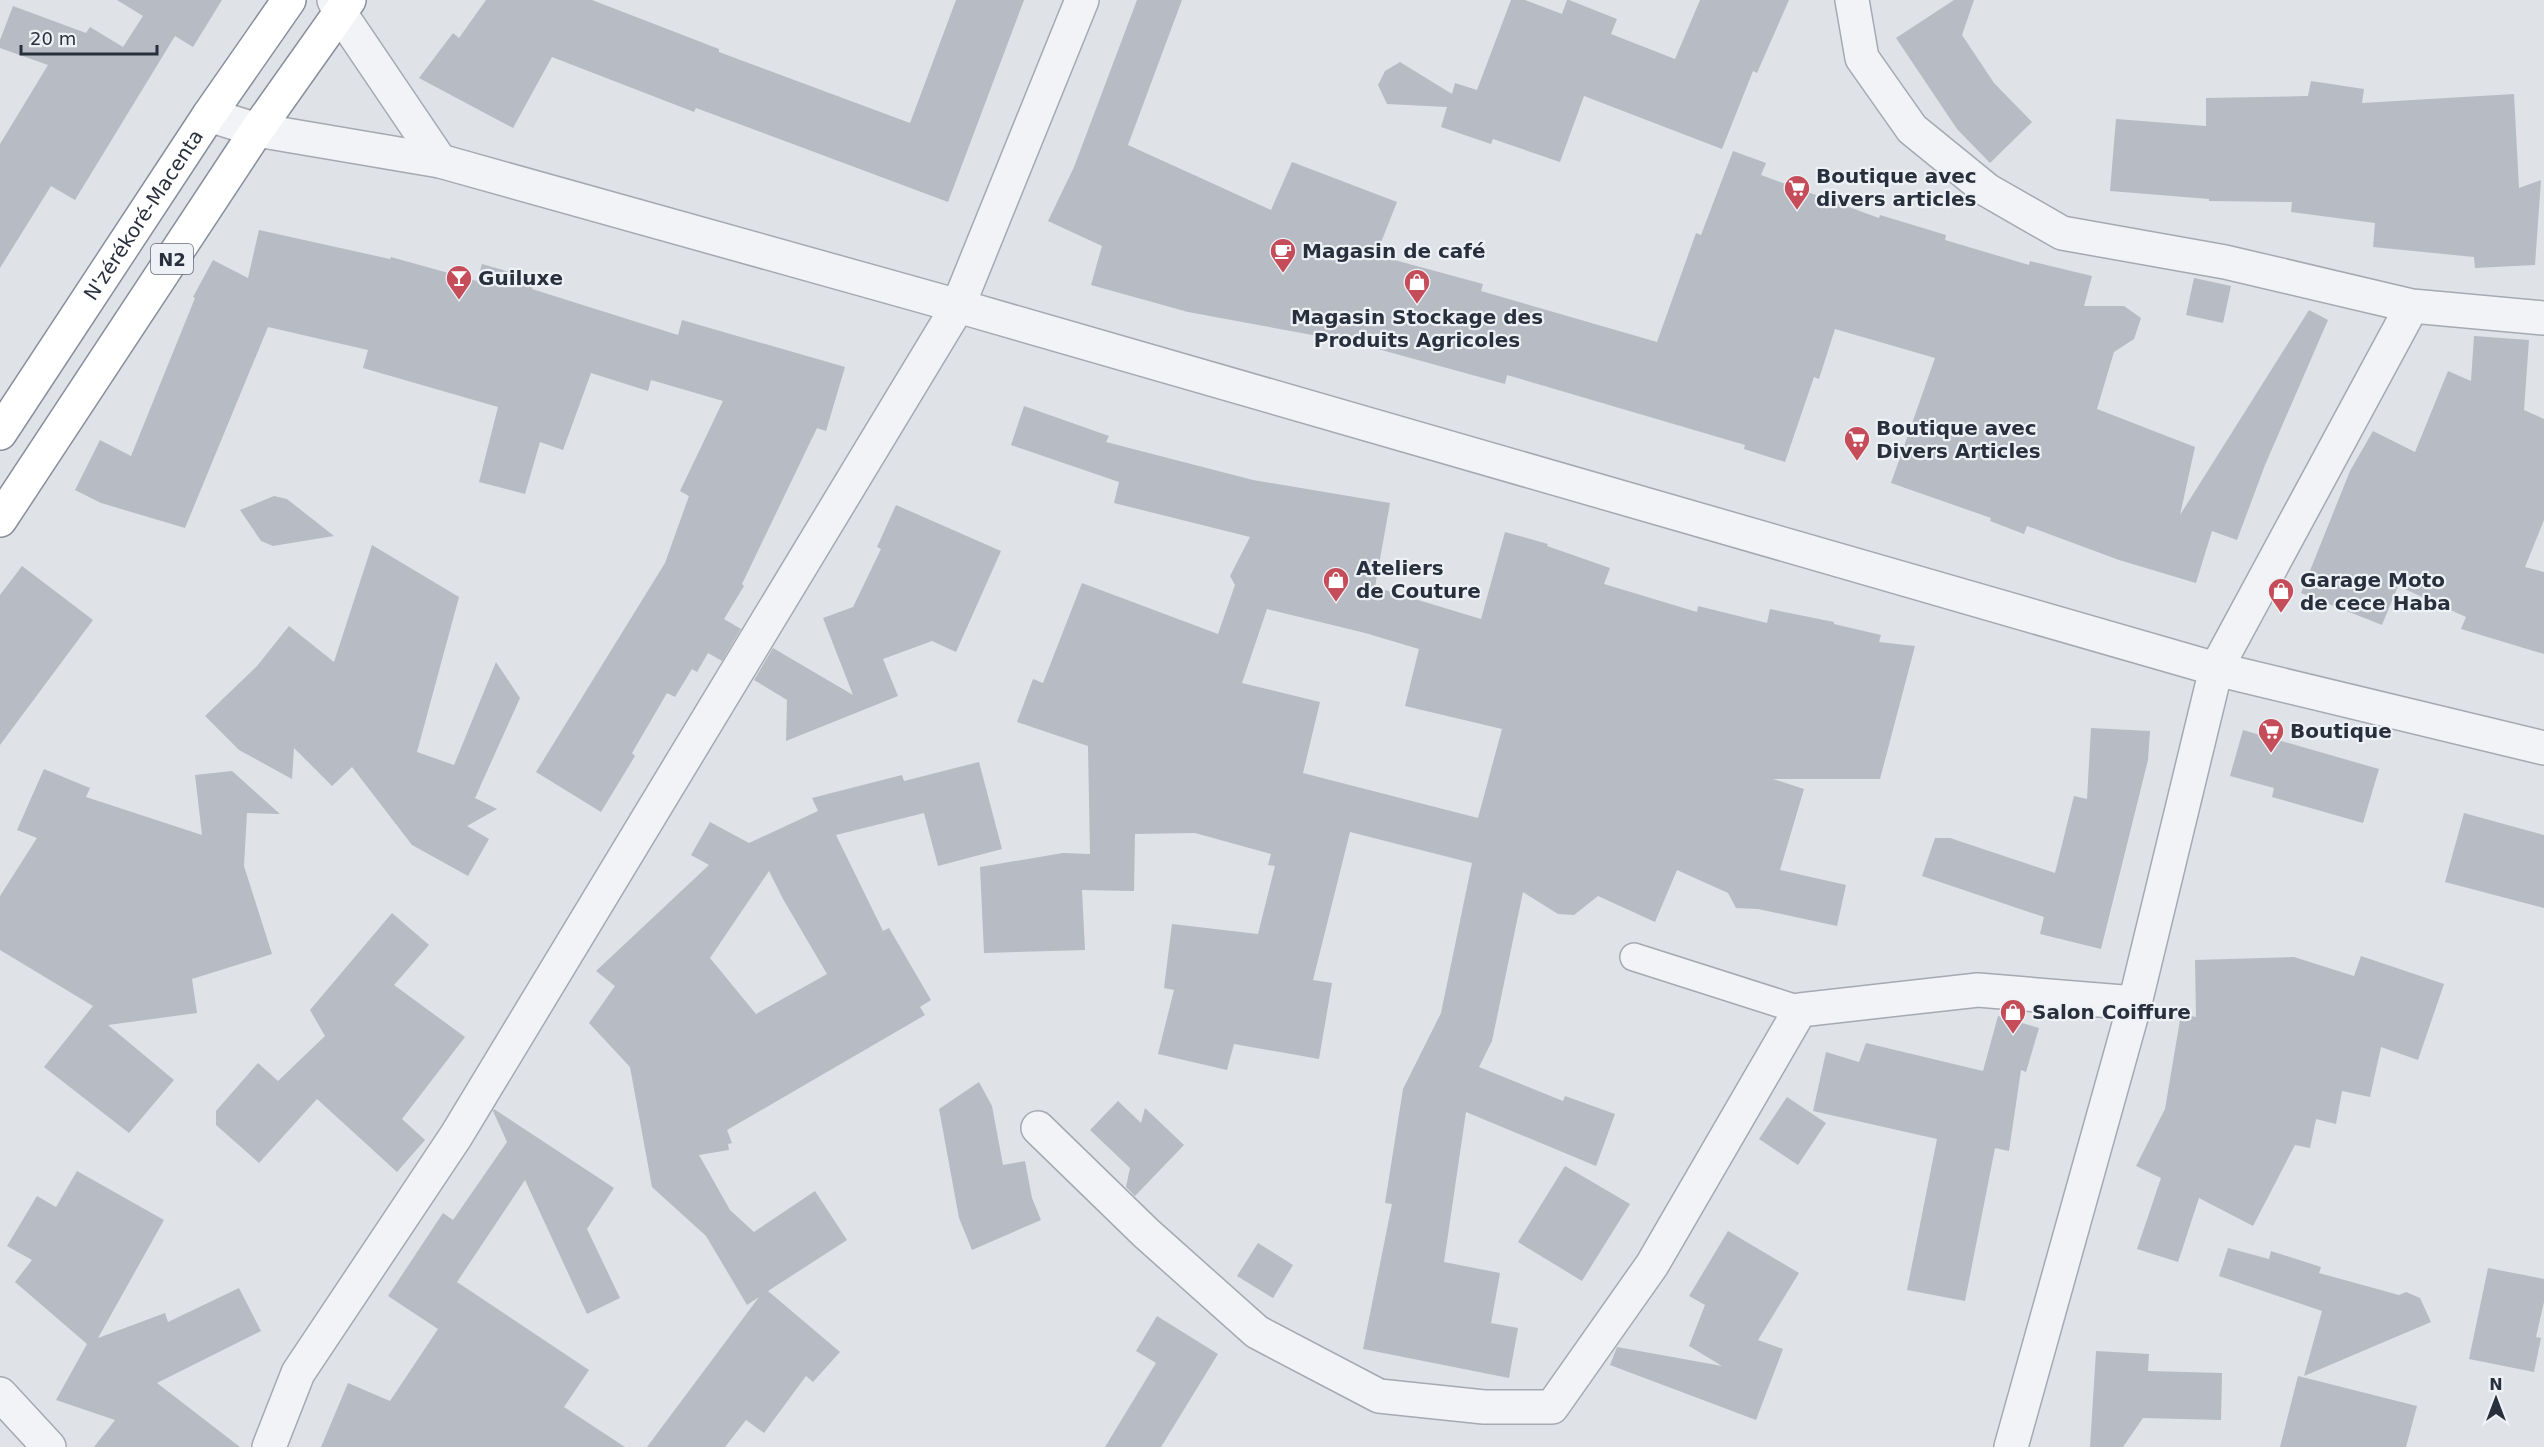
<svg xmlns="http://www.w3.org/2000/svg" width="2544" height="1447" viewBox="0 0 2544 1447" font-family="'DejaVu Sans',sans-serif">
  <style>
    .building { fill: #b7bbc4; fill-rule: evenodd }
    .lines { fill: none; stroke-linecap: round; stroke-linejoin: round }
    .service-casing { stroke: #a5a9b1; stroke-width: 30 }
    .minor-casing { stroke: #a5a9b1; stroke-width: 36 }
    .tertiary-casing { stroke: #a5a9b1; stroke-width: 36 }
    .trunk-casing { stroke: #878f9d; stroke-width: 36 }
    .service { stroke: #f1f3f6; stroke-width: 27 }
    .minor { stroke: #f1f3f6; stroke-width: 33 }
    .tertiary { stroke: #f1f3f6; stroke-width: 33 }
    .trunk { stroke: #fff; stroke-width: 33 }
    .labels { text-anchor: middle; dominant-baseline: central; stroke-width: 4.5; stroke-linejoin: round; paint-order: stroke }
    .shield { fill: #eef1f5; stroke: #646a74; stroke-width: 1.5 }
    .shield-label { font-size: 18px; font-weight: bold; fill: #29303d }
    .poi-label { font-size: 20px; font-weight: bold; fill: #29303d; stroke: #eef1f5; text-anchor: start }
    .street-label { font-size: 20px; fill: #29303d; stroke: #eef1f5 }
  </style>
  <rect width="100%" height="100%" fill="#dfe2e7"/>
  <path class="building" d="M 117,0 L 222,0 L 193,47 L 175,36 L 75,200 L 51,186 L 0,268 L 0,144 L 48,65 L 0,48 L 0,40 L 13,6 L 86,33 L 90,27 L 123,47 L 143,16 Z
    M 486,0 L 592,0 L 719,49 L 719,52 L 910,123 L 956,0 L 1024,0 L 948,202 L 696,108 L 694,112 L 552,57 L 513,128 L 419,78 L 453,33 L 459,38 Z
    M 1137,0 L 1182,0 L 1128,145 L 1271,210 L 1292,162 L 1397,202 L 1376,255 L 1483,284 L 1481,291 L 1657,342 L 1696,233 L 1701,235 L 1733,151 L 1766,163 L 1761,175 L 1879,218 L 1880,215 L 1946,235 L 1945,240 L 2029,265 L 2030,261 L 2092,276 L 2084,306 L 2124,306 L 2141,318 L 2134,339 L 2114,352 L 2097,409 L 2195,447 L 2180,515 L 2309,310 L 2328,320 L 2265,465 L 2237,540 L 2212,531 L 2196,583 L 2119,560 L 2027,526 L 2024,534 L 1990,521 L 1991,518 L 1891,483 L 1935,358 L 1835,329 L 1819,379 L 1814,377 L 1785,462 L 1744,449 L 1745,445 L 1507,375 L 1505,384 L 1356,343 L 1188,312 L 1091,285 L 1102,246 L 1048,221 L 1074,167 Z
    M 1511,0 L 1525,0 L 1562,14 L 1567,0 L 1569,0 L 1617,19 L 1611,34 L 1675,59 L 1700,0 L 1789,0 L 1757,73 L 1753,71 L 1722,149 L 1584,96 L 1560,162 L 1493,139 L 1491,144 L 1441,127 L 1447,107 L 1387,104 L 1378,85 L 1385,71 L 1400,62 L 1452,94 L 1455,83 L 1477,90 Z
    M 1954,0 L 1974,0 L 1962,35 L 1994,83 L 2032,122 L 1990,163 L 1957,129 L 1896,38 Z
    M 2311,81 L 2364,89 L 2362,103 L 2514,94 L 2519,188 L 2541,180 L 2535,265 L 2475,268 L 2474,257 L 2373,247 L 2375,223 L 2291,212 L 2292,202 L 2209,201 L 2209,199 L 2110,191 L 2116,119 L 2206,126 L 2206,98 L 2308,96 Z
    M 259,230 L 390,259 L 391,257 L 477,281 L 482,264 L 535,279 L 532,289 L 678,335 L 682,320 L 845,367 L 826,431 L 817,428 L 742,584 L 744,586 L 724,619 L 741,629 L 722,661 L 708,653 L 697,672 L 692,669 L 675,697 L 667,693 L 632,753 L 635,756 L 601,812 L 536,772 L 665,563 L 689,496 L 680,491 L 723,401 L 651,380 L 648,391 L 591,373 L 563,450 L 540,442 L 525,494 L 479,482 L 498,407 L 363,368 L 368,350 L 268,327 L 185,528 L 101,503 L 75,490 L 100,440 L 131,456 L 195,298 L 193,297 L 213,260 L 248,278 Z
    M 2194,278 L 2231,286 L 2223,323 L 2186,315 Z
    M 2474,336 L 2529,340 L 2524,410 L 2544,419 L 2544,520 L 2525,567 L 2544,572 L 2544,654 L 2461,629 L 2466,617 L 2398,586 L 2382,625 L 2301,593 L 2350,471 L 2373,431 L 2415,452 L 2448,371 L 2471,381 Z
    M 1024,406 L 1109,436 L 1106,442 L 1253,480 L 1390,503 L 1375,587 L 1481,619 L 1505,532 L 1548,544 L 1547,546 L 1610,568 L 1604,584 L 1697,612 L 1698,606 L 1767,623 L 1770,609 L 1834,622 L 1834,624 L 1881,635 L 1879,642 L 1915,646 L 1880,779 L 1773,779 L 1804,789 L 1780,870 L 1846,885 L 1837,926 L 1758,909 L 1736,908 L 1728,893 L 1677,870 L 1655,922 L 1598,896 L 1574,915 L 1558,914 L 1523,892 L 1492,1041 L 1479,1067 L 1563,1101 L 1565,1096 L 1615,1114 L 1596,1166 L 1466,1112 L 1444,1262 L 1500,1273 L 1491,1323 L 1518,1328 L 1509,1378 L 1363,1349 L 1392,1204 L 1385,1203 L 1403,1089 L 1441,1013 L 1472,863 L 1350,832 L 1313,980 L 1332,983 L 1319,1059 L 1234,1044 L 1227,1070 L 1158,1054 L 1174,990 L 1164,988 L 1172,924 L 1258,934 L 1275,866 L 1268,865 L 1271,854 L 1195,833 L 1135,834 L 1134,891 L 1082,890 L 1085,950 L 984,953 L 980,867 L 1063,853 L 1090,854 L 1088,746 L 1017,722 L 1033,679 L 1043,683 L 1082,583 L 1218,634 L 1235,585 L 1230,576 L 1250,537 L 1114,503 L 1119,482 L 1011,445 ZM 1267,609 L 1365,633 L 1419,649 L 1405,706 L 1502,729 L 1478,818 L 1303,773 L 1320,702 L 1242,683 Z
    M 274,496 L 287,499 L 334,536 L 273,546 L 261,541 L 240,510 Z
    M 896,505 L 1001,551 L 956,652 L 932,641 L 883,659 L 898,696 L 786,741 L 787,700 L 754,680 L 773,648 L 853,695 L 823,618 L 853,607 L 881,549 L 877,547 Z
    M 372,545 L 459,597 L 417,752 L 454,765 L 496,662 L 520,698 L 475,798 L 497,809 L 467,826 L 489,839 L 468,876 L 412,845 L 352,767 L 332,786 L 294,748 L 292,779 L 239,750 L 205,716 L 257,666 L 289,626 L 334,662 Z
    M 22,566 L 93,620 L 0,745 L 0,595 Z
    M 2091,728 L 2150,731 L 2148,760 L 2101,949 L 2040,934 L 2044,917 L 1922,876 L 1935,838 L 1950,838 L 2055,873 L 2074,796 L 2087,799 Z
    M 2243,730 L 2379,769 L 2363,823 L 2272,797 L 2274,788 L 2230,776 Z
    M 979,762 L 1002,849 L 938,866 L 924,813 L 836,835 L 883,931 L 889,928 L 931,1000 L 920,1007 L 925,1015 L 727,1130 L 732,1143 L 728,1144 L 729,1150 L 699,1155 L 730,1210 L 754,1232 L 815,1191 L 847,1240 L 768,1291 L 840,1352 L 813,1382 L 806,1376 L 764,1433 L 746,1420 L 725,1447 L 647,1447 L 759,1297 L 747,1305 L 706,1236 L 652,1187 L 630,1067 L 589,1023 L 615,986 L 596,971 L 709,865 L 691,855 L 710,822 L 749,843 L 818,811 L 812,798 L 902,775 L 904,781 ZM 769,871 L 783,899 L 827,974 L 756,1014 L 710,958 Z
    M 44,769 L 90,788 L 86,797 L 202,835 L 195,775 L 232,771 L 280,814 L 247,813 L 244,866 L 272,954 L 192,979 L 197,1013 L 108,1025 L 174,1080 L 129,1133 L 44,1067 L 93,1006 L 0,950 L 0,896 L 37,838 L 17,830 Z
    M 2464,813 L 2544,835 L 2544,908 L 2445,882 Z
    M 392,913 L 429,945 L 394,985 L 465,1037 L 402,1119 L 425,1140 L 397,1172 L 317,1099 L 259,1163 L 216,1125 L 216,1111 L 258,1063 L 278,1081 L 325,1036 L 310,1010 Z
    M 2361,956 L 2444,984 L 2418,1060 L 2381,1047 L 2370,1097 L 2342,1091 L 2336,1124 L 2316,1119 L 2310,1148 L 2295,1145 L 2253,1226 L 2199,1198 L 2178,1262 L 2137,1249 L 2161,1178 L 2136,1166 L 2165,1109 L 2181,1014 L 2196,1017 L 2195,960 L 2294,957 L 2354,976 Z
    M 1998,1016 L 2039,1028 L 2026,1072 L 2021,1070 L 2009,1151 L 1995,1148 L 1965,1301 L 1907,1290 L 1937,1139 L 1813,1111 L 1826,1052 L 1859,1062 L 1866,1043 L 1983,1071 Z
    M 979,1082 L 992,1106 L 1003,1165 L 1025,1161 L 1032,1198 L 1041,1220 L 972,1250 L 959,1218 L 939,1109 Z
    M 1787,1097 L 1826,1123 L 1798,1165 L 1759,1139 Z
    M 1118,1101 L 1141,1123 L 1145,1108 L 1184,1145 L 1135,1196 L 1126,1187 L 1130,1168 L 1090,1130 Z
    M 494,1109 L 614,1188 L 587,1229 L 620,1298 L 587,1314 L 525,1180 L 457,1282 L 589,1370 L 564,1407 L 625,1447 L 321,1447 L 348,1383 L 390,1401 L 438,1329 L 388,1296 L 443,1213 L 453,1220 L 507,1142 L 493,1111 Z
    M 1565,1166 L 1630,1204 L 1582,1281 L 1518,1242 Z
    M 77,1171 L 164,1220 L 98,1338 L 165,1313 L 168,1322 L 239,1288 L 261,1331 L 157,1383 L 240,1447 L 94,1447 L 115,1420 L 56,1400 L 87,1344 L 15,1282 L 32,1260 L 7,1246 L 37,1196 L 56,1207 Z
    M 1728,1231 L 1799,1273 L 1758,1340 L 1783,1349 L 1756,1420 L 1610,1365 L 1617,1347 L 1722,1366 L 1689,1346 L 1705,1305 L 1689,1296 Z
    M 1258,1243 L 1293,1265 L 1273,1298 L 1237,1276 Z
    M 2228,1248 L 2269,1259 L 2271,1251 L 2321,1267 L 2319,1273 L 2399,1295 L 2406,1292 L 2420,1298 L 2431,1322 L 2304,1376 L 2322,1311 L 2219,1276 Z
    M 2488,1268 L 2544,1279 L 2544,1302 L 2536,1337 L 2541,1338 L 2534,1372 L 2469,1359 Z
    M 1157,1316 L 1218,1354 L 1161,1447 L 1105,1447 L 1156,1363 L 1136,1351 Z
    M 2096,1351 L 2149,1354 L 2148,1371 L 2222,1373 L 2221,1420 L 2143,1418 L 2123,1447 L 2090,1447 Z
    M 2298,1376 L 2417,1406 L 2406,1447 L 2280,1447 Z"/>
  <g class="lines">
    <g class="service-casing">
      <path id="service" d="M 1634,957 L 1800,1010"/>
    </g>
    <g class="minor-casing">
      <path id="minor" d="M 334,0 L 340,13 L 440,161
        M 1852,0 L 1862,58 L 1912,129 L 1987,190 L 2062,233 L 2225,262 L 2412,306 L 2544,318
        M 1038,1128 L 1146,1233 L 1257,1332 L 1379,1396 L 1484,1407 L 1552,1407 L 1652,1265 L 1800,1010 L 1978,990 L 2135,1003
        M 0,1394 L 49,1447
        M 269,1447 L 298,1373 L 456,1136 L 958,306 L 1082,0
        M 2011,1447 L 2135,1003 L 2216,669 L 2412,306"/>
    </g>
    <g class="tertiary-casing">
      <path id="tertiary" d="M 209,115 L 257,130 L 440,161 L 958,306 L 2216,669 L 2544,748"/>
    </g>
    <g class="trunk-casing">
      <g id="trunk">
        <path id="s1" d="M 0,433 L 209,115 L 289,0"/>
        <path d="M 0,520 L 257,130 L 349,0"/>
      </g>
    </g>
    <use href="#service" class="service"/>
    <use href="#minor" class="minor"/>
    <use href="#tertiary" class="tertiary"/>
    <use href="#trunk" class="trunk"/>
  </g>
  <defs>
    <g id="supermarket-pin" transform="scale(1.35)"><path d="M0 17L-7.5 6A9.5 9.5 0 1 1 7.5 6Z" fill="#c54c59" stroke="#eef1f5"/><path d="M-6-5.5h2.5l.6 2H6L4.5 2H-2.5L-4.4-4H-6ZM-1.5 3.2a1.3 1.3 0 1 0 .1 0ZM3 3.2a1.3 1.3 0 1 0 .1 0Z" fill="#fff"/></g>
    <g id="cafe-pin" transform="scale(1.35)"><path d="M0 17L-7.5 6A9.5 9.5 0 1 1 7.5 6Z" fill="#c54c59" stroke="#eef1f5"/><path d="M-5.5-4.5H6V0H3Q3 3.5 0 3.5H-2.5Q-5.5 3.5-5.5 0ZM3-3.2v2h1.7v-2ZM-6 4.5H4V6H-6Z" fill="#fff"/></g>
    <g id="bar-pin" transform="scale(1.35)"><path d="M0 17L-7.5 6A9.5 9.5 0 1 1 7.5 6Z" fill="#c54c59" stroke="#eef1f5"/><path d="M-6-5H6L.8 .8V4.5H3.5V6h-7V4.5H-.8V.8Z" fill="#fff"/></g>
    <g id="shop-pin" transform="scale(1.35)"><path d="M0 17L-7.5 6A9.5 9.5 0 1 1 7.5 6Z" fill="#c54c59" stroke="#eef1f5"/><path d="M-5-2.5h2.3a2.7 3.5 0 0 1 5.4 0H5L5.5 6h-11ZM-1.5-2.5h3a1.5 2.3 0 0 0-3 0Z" fill="#fff"/></g>
  </defs>
  <g fill-rule="evenodd">
    <use href="#supermarket-pin" x="1797" y="188"/>
    <use href="#cafe-pin" x="1283" y="251"/>
    <use href="#bar-pin" x="459" y="278"/>
    <use href="#shop-pin" x="1417" y="282"/>
    <use href="#supermarket-pin" x="1857" y="439"/>
    <use href="#shop-pin" x="1336" y="580"/>
    <use href="#shop-pin" x="2281" y="591"/>
    <use href="#supermarket-pin" x="2271" y="731"/>
    <use href="#shop-pin" x="2013" y="1012"/>
  </g>
  <g class="labels">
    <rect class="shield" x="151" y="244" width="42" height="30" rx="4.5"/>
    <g class="shield-label">
      <text x="172" y="259">N2</text>
    </g>
    <g class="poi-label">
      <text x="1816" y="176">Boutique avec<tspan x="1816" dy="23">divers articles</tspan></text>
      <text x="1302" y="251">Magasin de café</text>
      <text x="478" y="278">Guiluxe</text>
      <text x="1417" y="317" text-anchor="middle">Magasin Stockage des<tspan x="1417" dy="23">Produits Agricoles</tspan></text>
      <text x="1876" y="428">Boutique avec<tspan x="1876" dy="23">Divers Articles</tspan></text>
      <text x="1356" y="568">Ateliers<tspan x="1356" dy="23">de Couture</tspan></text>
      <text x="2300" y="580">Garage Moto<tspan x="2300" dy="23">de cece Haba</tspan></text>
      <text x="2290" y="731">Boutique</text>
      <text x="2032" y="1012">Salon Coiffure</text>
    </g>
    <g class="street-label">
      <text stroke="none"><textPath href="#s1" startOffset="261">N'zérékoré-Macenta</textPath></text>
    </g>
  </g>
  <g transform="translate(2496 1399)" stroke="#eef1f5" stroke-width="4.5" paint-order="stroke">
  <path d="M0-4.5L10 22L0 15L-10 22Z" fill="#29303d"/>
  <text y="-9" font-size="16" font-weight="bold" text-anchor="middle" fill="#29303d">N</text>
  </g>
  <path d="M21 45v9h136v-9" fill="none" stroke="#29303d" stroke-width="3"/>
  <text x="30" y="45" font-size="18" fill="#29303d" stroke="#eef1f5" stroke-width="4.5" paint-order="stroke">20 m</text>
</svg>
